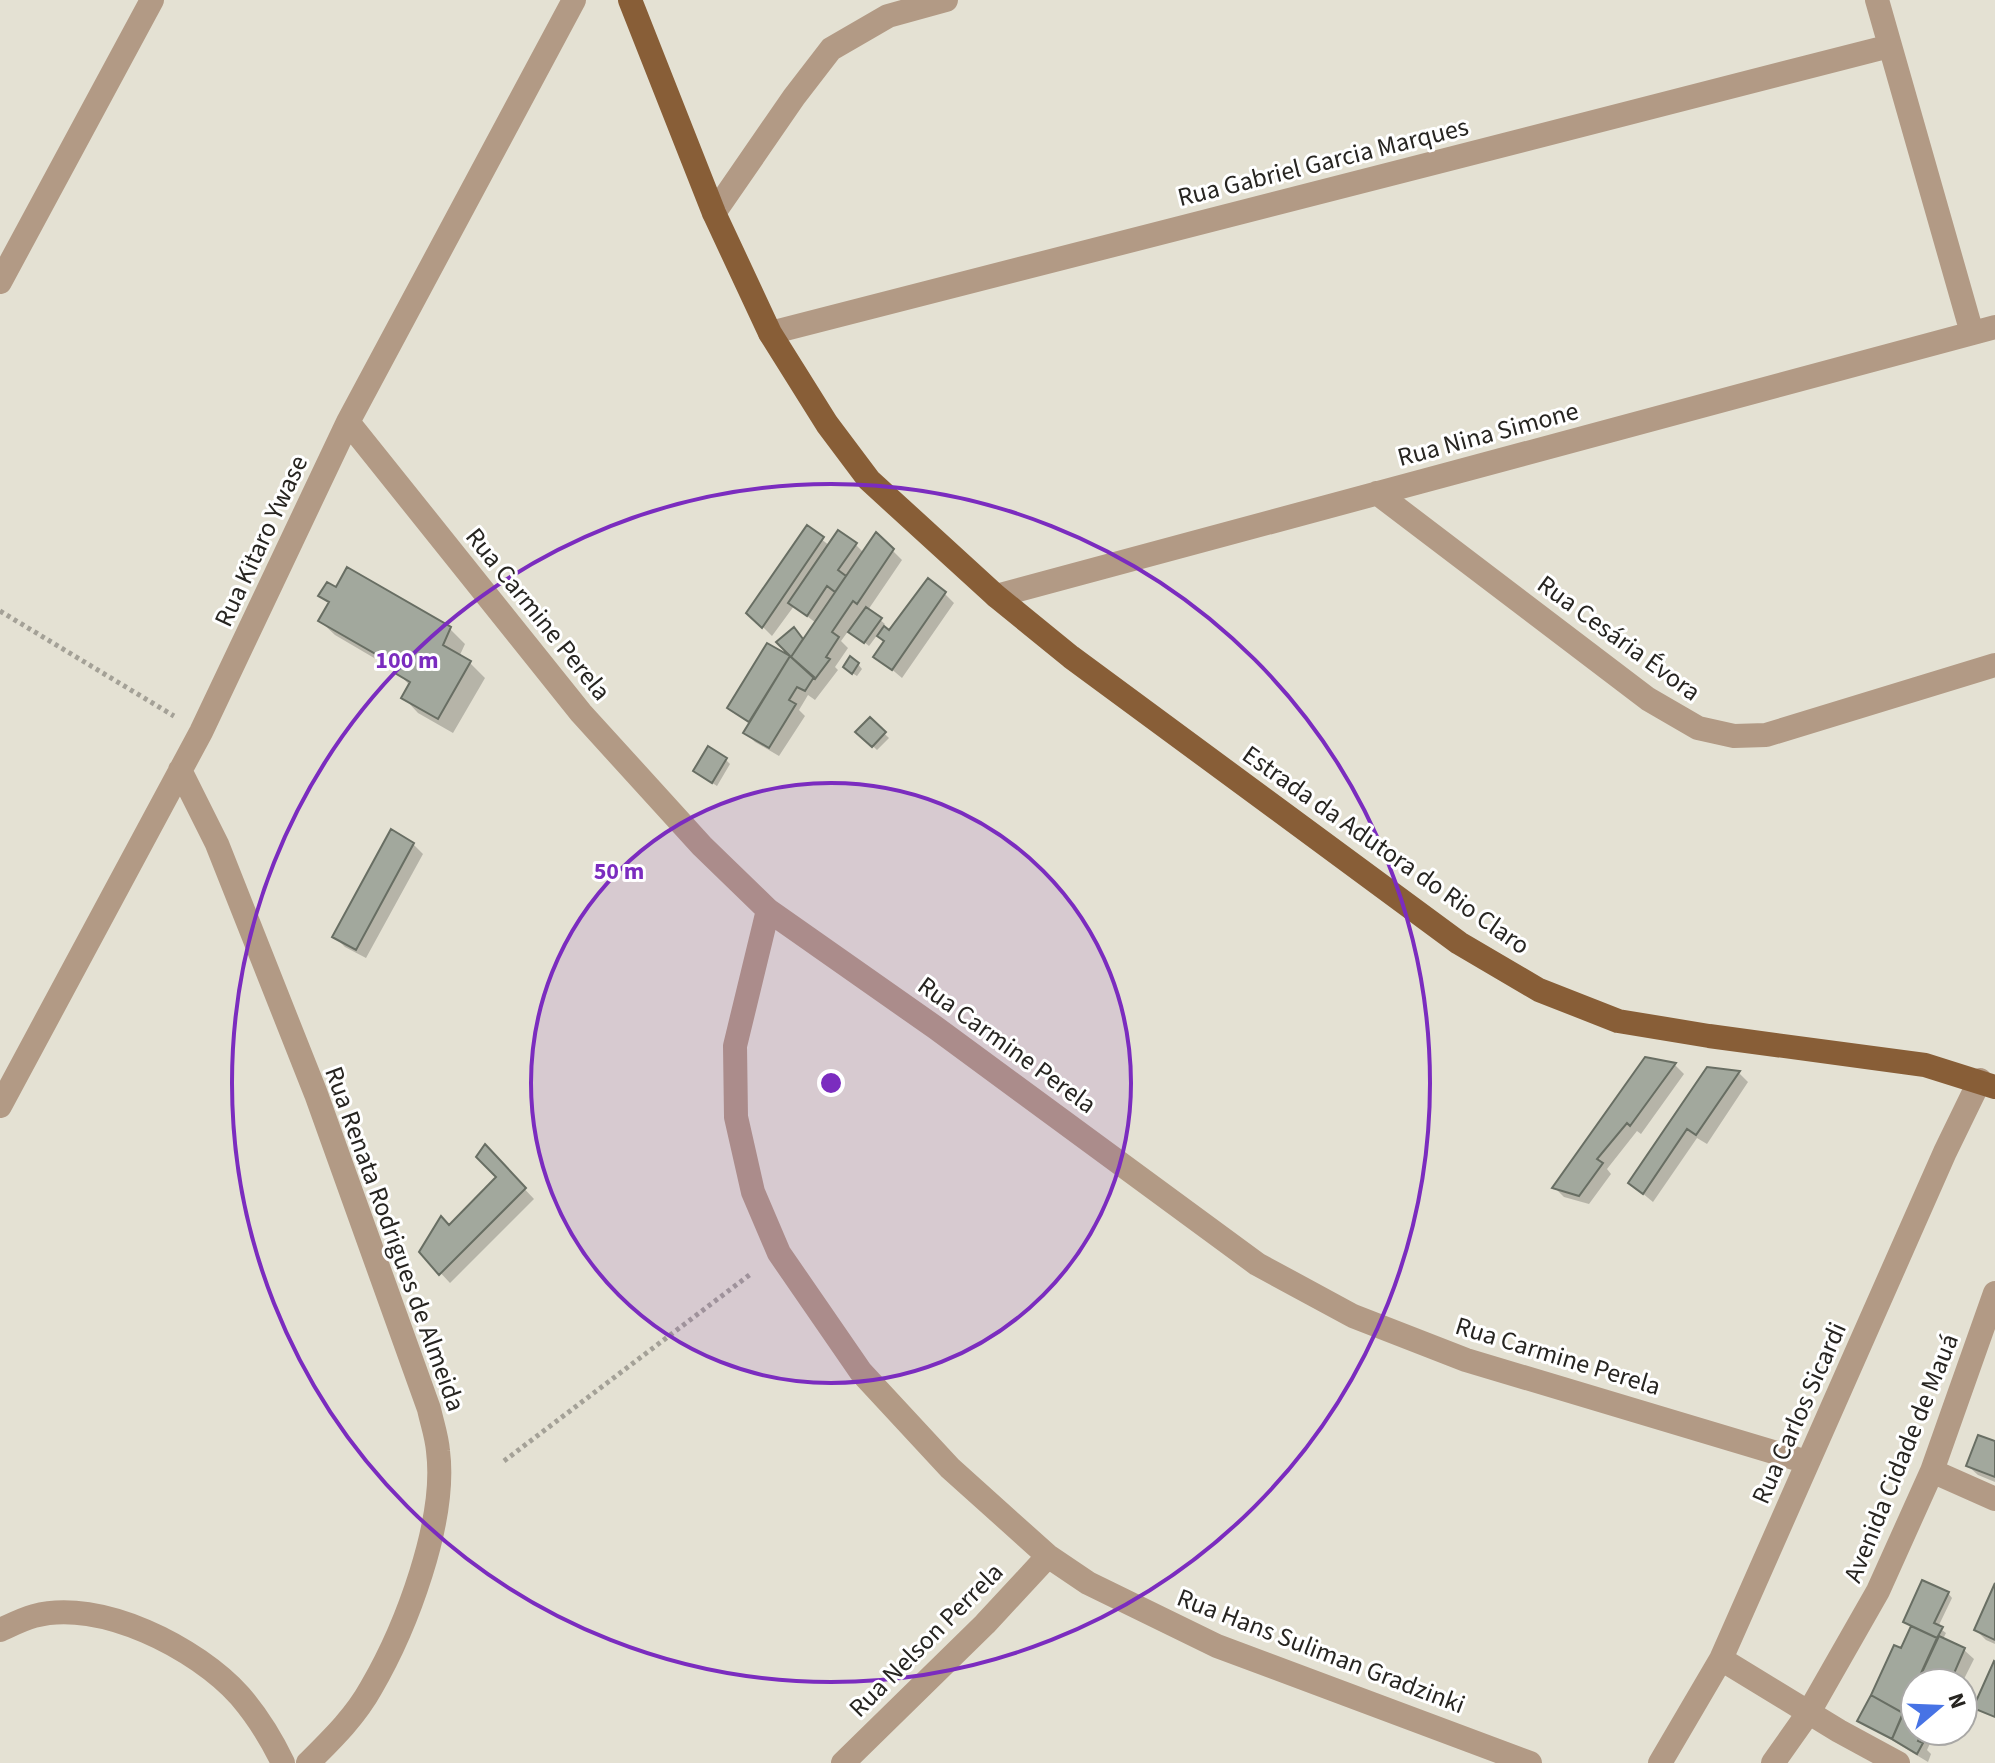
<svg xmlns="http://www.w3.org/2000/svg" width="1995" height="1763" viewBox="0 0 1995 1763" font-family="'Source Sans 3',sans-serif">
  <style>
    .shadow { fill: #0003 }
    .building { fill: #a2a89d; stroke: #686e63; stroke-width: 2 }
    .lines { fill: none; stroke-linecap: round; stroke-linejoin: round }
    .path { stroke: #a4a197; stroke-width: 5; stroke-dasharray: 4 4; stroke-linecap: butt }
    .minor { stroke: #b29a85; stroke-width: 24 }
    .major { stroke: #885e37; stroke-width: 24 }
    .ring { fill: none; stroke: #7b2cbf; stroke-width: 4 }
    .labels { text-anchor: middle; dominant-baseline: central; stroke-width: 6; stroke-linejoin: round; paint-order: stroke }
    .street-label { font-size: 26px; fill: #272521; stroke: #fff }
    .centre { fill: #7b2cbf; stroke: #fff; stroke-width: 4 }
    .ring-label { font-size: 24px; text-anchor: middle; font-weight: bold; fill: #7b2cbf; stroke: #fff; stroke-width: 6; stroke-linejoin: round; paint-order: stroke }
  </style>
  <rect width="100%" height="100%" fill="#e4e1d3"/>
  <path class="shadow" d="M 807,528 L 830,546 L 856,545 L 864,553 L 892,550 L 902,560 L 868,610 L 885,624 L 882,627 L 890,633 L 945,594 L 954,603 L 902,678 L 876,656 L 886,642 L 878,634 L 869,646 L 849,630 L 841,641 L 848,648 L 835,667 L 838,670 L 815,700 L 808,695 L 799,710 L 805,716 L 779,756 L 755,742 L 745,732 L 750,724 L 729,708 L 768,645 L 800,662 L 779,642 L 798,634 L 804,641 L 816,623 L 794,606 L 772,636 L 749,613 Z
    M 321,596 L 450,629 L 465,644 L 459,657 L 470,663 L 485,678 L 453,733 L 418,713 L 404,698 L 410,686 L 398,672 L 335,635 L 320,621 L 330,605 Z
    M 858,664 L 862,669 L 857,676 L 849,671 Z
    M 870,720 L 889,738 L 877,750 L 858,732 Z
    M 726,760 L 730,764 L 717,786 L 700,775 Z
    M 413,844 L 423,854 L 366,958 L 345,947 L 335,937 Z
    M 1646,1059 L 1675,1065 L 1684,1074 L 1641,1134 L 1637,1131 L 1607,1169 L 1611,1174 L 1589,1204 L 1564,1197 L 1554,1187 Z
    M 1708,1070 L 1739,1073 L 1748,1082 L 1707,1144 L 1697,1138 L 1653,1202 L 1630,1183 Z
    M 485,1147 L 534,1199 L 450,1283 L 421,1252 L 499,1177 Z
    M 1995,1444 L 1995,1482 L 1978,1475 L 1968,1466 Z
    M 1995,1588 L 1995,1644 L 1986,1640 L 1976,1630 Z
    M 1948,1593 L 1952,1598 L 1938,1627 L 1946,1633 L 1942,1641 L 1964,1650 L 1974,1659 L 1962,1683 L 1915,1683 L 1915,1731 L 1938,1731 L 1937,1734 L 1939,1737 L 1937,1741 L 1932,1739 L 1927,1750 L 1931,1754 L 1928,1762 L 1860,1721 L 1902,1651 L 1913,1627 L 1905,1621 Z"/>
  <path class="building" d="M 807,525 L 824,537 L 762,628 L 746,613 Z
    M 838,530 L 857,543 L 838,570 L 846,576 L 835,592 L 827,586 L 807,616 L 788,603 Z
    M 876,532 L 894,549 L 857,604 L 853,601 L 832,632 L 839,637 L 826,657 L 830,659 L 815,679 L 791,657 Z
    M 347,567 L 451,627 L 443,645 L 471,661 L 438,719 L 401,698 L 410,682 L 395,673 L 398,667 L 318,621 L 329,602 L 318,596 L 327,582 L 336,587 Z
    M 928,578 L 946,592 L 892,670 L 873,657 L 884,641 L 877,636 L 884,626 L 889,630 Z
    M 866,607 L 882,618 L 864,643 L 848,632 Z
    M 794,627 L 803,639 L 791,657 L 776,642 Z
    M 767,643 L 790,656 L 749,722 L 727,708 Z
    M 790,656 L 814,677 L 805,691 L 797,687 L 789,700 L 796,704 L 769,748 L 743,733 Z
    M 850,656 L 859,663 L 852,674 L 843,667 Z
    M 870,717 L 886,732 L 872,747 L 855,732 Z
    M 708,746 L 727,758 L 712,783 L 693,771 Z
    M 391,829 L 414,843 L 356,950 L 332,937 Z
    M 1645,1057 L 1676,1063 L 1630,1126 L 1627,1123 L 1597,1159 L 1603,1163 L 1579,1196 L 1552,1188 Z
    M 1707,1067 L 1740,1071 L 1696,1135 L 1687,1129 L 1643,1194 L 1628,1183 Z
    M 485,1144 L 526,1188 L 439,1275 L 419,1252 L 441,1216 L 449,1225 L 496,1177 L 476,1157 Z
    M 1978,1435 L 1995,1441 L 1995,1477 L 1966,1466 Z
    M 1922,1580 L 1949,1592 L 1934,1623 L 1943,1627 L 1937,1638 L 1903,1622 Z
    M 1995,1583 L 1995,1640 L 1974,1630 Z
    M 1911,1626 L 1937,1638 L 1903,1713 L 1871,1695 L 1894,1645 L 1901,1648 Z
    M 1939,1636 L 1965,1648 L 1952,1678 L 1949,1676 L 1946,1683 L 1917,1683 Z
    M 1994,1661 L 1995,1662 L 1995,1717 L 1973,1708 Z
    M 1915,1687 L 1915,1731 L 1922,1731 L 1918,1741 L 1923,1743 L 1917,1754 L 1892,1739 Z
    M 1871,1695 L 1903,1713 L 1892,1739 L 1857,1721 Z"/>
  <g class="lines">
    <path class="path" d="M 0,611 L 174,716
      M 504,1461 L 752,1273"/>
    <path class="minor" d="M 1877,0 L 1972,333
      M 714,213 L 794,97 L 831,49 L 888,16 L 946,0
      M 0,282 L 152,0
      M 770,333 L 1890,46
      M 348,422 L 581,713 L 702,846 L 768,910 L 936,1028 L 1257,1264 L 1353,1316 L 1466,1360 L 1807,1462
      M 1377,493 L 1648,699 L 1698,728 L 1734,736 L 1766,735 L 1995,665
      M 996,596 L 1995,327
      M 180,770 L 217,844 L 316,1094 L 429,1409 C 432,1423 437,1437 438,1451 C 447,1521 406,1628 371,1688 C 355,1717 331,1740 308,1763
      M 768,910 L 735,1046 L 736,1117 L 753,1192 L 779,1253 L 861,1372 L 950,1468 L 1048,1556 L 1088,1583 L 1217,1646 L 1530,1763
      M 0,1106 L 201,732 L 348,422 L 574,0
      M 1932,1471 L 1995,1499
      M 0,1630 C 11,1625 23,1619 34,1616 C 100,1598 197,1648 240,1696 C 258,1717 271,1738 283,1763
      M 1721,1659 L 1839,1731 L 1898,1763
      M 843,1763 L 985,1624 L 1048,1556
      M 1660,1763 L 1721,1659 L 1945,1152 L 1980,1080
      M 1773,1763 L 1809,1712 L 1878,1591 L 1932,1471 L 1995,1293"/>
    <path class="major" d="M 630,0 L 714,213 L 770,333 L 827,424 L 869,480 L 996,596 L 1071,657 L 1459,943 L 1539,990 L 1618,1021 L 1709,1036 L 1925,1065 L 1995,1087"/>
  </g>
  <circle cx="831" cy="1083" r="300" fill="#7b2cbf" fill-opacity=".12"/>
  <g class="ring">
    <circle cx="831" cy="1083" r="300"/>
    <circle cx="831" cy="1083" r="599"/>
  </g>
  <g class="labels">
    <g class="street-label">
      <text transform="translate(1323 162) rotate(-14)">Rua Gabriel Garcia Marques</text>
      <text transform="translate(1488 434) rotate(-15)">Rua Nina Simone</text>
      <text transform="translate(261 541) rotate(-65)">Rua Kitaro Ywase</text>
      <text transform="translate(538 614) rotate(51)">Rua Carmine Perela</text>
      <text transform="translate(1619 638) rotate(36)">Rua Cesária Évora</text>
      <text transform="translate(1386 850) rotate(35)">Estrada da Adutora do Rio Claro</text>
      <text transform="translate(1007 1045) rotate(36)">Rua Carmine Perela</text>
      <text transform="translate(395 1239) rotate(70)">Rua Renata Rodrigues de Almeida</text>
      <text transform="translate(1558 1356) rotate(17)">Rua Carmine Perela</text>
      <text transform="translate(1799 1413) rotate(-66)">Rua Carlos Sicardi</text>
      <text transform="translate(1901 1458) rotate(-68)">Avenida Cidade de Mauá</text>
      <text transform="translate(926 1640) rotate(-45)">Rua Nelson Perrela</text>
      <text transform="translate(1321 1651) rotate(21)">Rua Hans Suliman Gradzinki</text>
    </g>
  </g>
  <circle cx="831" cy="1083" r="12" class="centre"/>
  <g class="ring-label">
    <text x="407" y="668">100 m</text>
    <text x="619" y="879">50 m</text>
  </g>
  <g transform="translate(1939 1707) rotate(71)"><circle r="38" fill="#ffffff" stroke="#a9a8a6" stroke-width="2"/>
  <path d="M0-6L14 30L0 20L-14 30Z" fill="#4773e5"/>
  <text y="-12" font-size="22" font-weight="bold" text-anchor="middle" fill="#272521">N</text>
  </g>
</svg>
